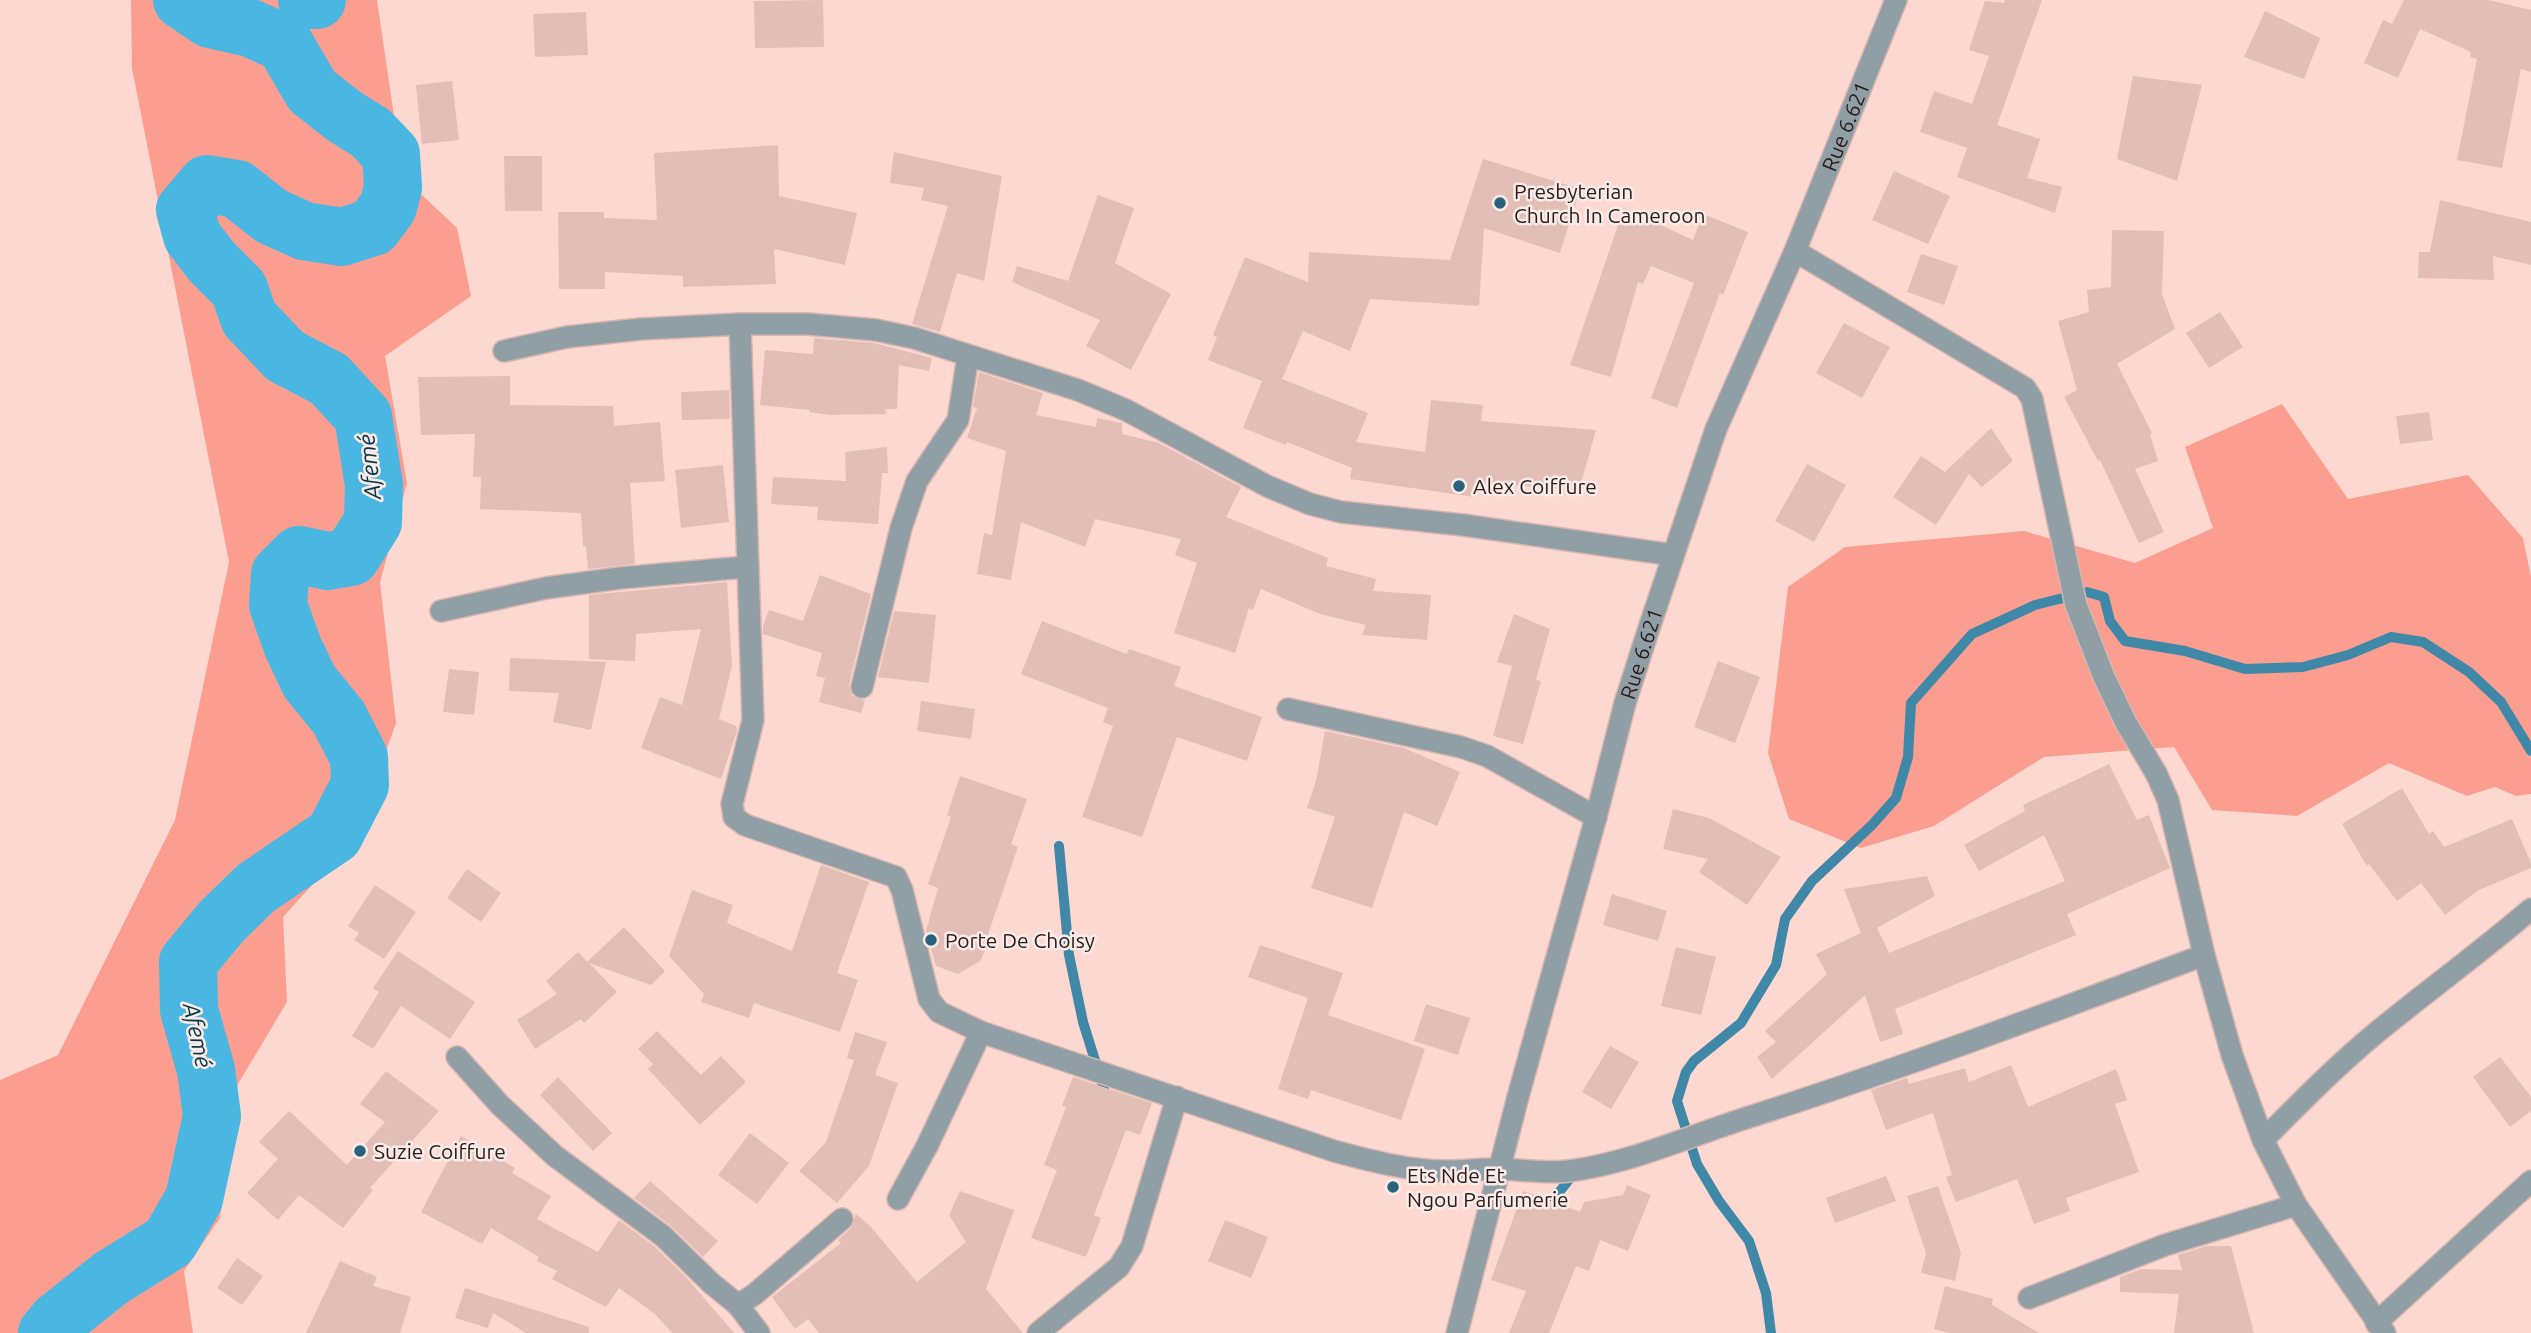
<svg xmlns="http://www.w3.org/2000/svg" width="2531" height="1333" viewBox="0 0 2531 1333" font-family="Ubuntu,sans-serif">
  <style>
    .green { fill: #fb9e8f }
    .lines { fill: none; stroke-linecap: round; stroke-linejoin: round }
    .stream { stroke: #4088a7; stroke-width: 10 }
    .river { stroke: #4ab7e3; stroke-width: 58 }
    .building { fill: #e2beb7 }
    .street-casing { stroke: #d7b6b0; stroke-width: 24 }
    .street { stroke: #909fa6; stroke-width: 21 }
    .poi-dot { fill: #27637b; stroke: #faebe8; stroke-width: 2.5 }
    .labels { text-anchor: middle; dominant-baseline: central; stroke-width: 5; stroke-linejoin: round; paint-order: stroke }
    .street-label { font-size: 21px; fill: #291c1a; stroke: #faebe8 }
    .poi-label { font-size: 21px; fill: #291c1a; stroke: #faebe8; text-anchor: start }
    .water-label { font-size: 23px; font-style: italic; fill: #043749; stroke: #faebe8 }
  </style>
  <rect width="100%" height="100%" fill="#fdd8d1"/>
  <path class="green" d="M 131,0 L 377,0 L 403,177 L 457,228 L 471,296 L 385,356 L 407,483 L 380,582 L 396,723 L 355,838 L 283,917 L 287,1002 L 235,1089 L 220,1218 L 184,1271 L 193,1333 L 0,1333 L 0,1080 L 58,1055 L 175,820 L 229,562 L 132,68 Z
    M 2282,404 L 2348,499 L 2468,475 L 2523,538 L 2531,577 L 2531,794 L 2516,796 L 2495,787 L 2467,796 L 2389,763 L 2297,816 L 2212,810 L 2174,747 L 2044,757 L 1934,826 L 1861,848 L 1789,819 L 1768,753 L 1788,587 L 1845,547 L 2024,531 L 2135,563 L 2213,528 L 2185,447 Z"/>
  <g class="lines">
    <path class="stream" d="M 1059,846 L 1069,955 L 1083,1022 L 1107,1099
      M 1544,1211 L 1572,1176
      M 1771,1333 L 1766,1293 L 1749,1241 L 1719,1201 L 1697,1164 L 1677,1101 L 1686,1072 L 1694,1061 L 1741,1023 L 1776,965 L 1785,919 L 1812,881 L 1872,825 L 1896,798 L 1908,757 L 1911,703 L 1972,634 L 2035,605 L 2087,592 L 2104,597 L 2110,621 L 2125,641 L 2185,651 L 2245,669 L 2303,667 L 2348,655 L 2391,637 L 2423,642 L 2469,672 L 2501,702 L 2531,751"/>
    <path class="river" d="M 307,0 L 317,0
      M 47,1333 L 57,1321 L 111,1278 L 169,1242 L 194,1199 L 212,1116 L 206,1070 L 189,1010 L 188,962 L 222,921 L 256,888 L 334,835 L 360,785 L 359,757 L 339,718 L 309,681 L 293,647 L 278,605 L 280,574 L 299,555 L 328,561 L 351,557 L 373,522 L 374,485 L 363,416 L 329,379 L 285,356 L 249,318 L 239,289 L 212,262 L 192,236 L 185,210 L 207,184 L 237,189 L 271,216 L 304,231 L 342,237 L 373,227 L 388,207 L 393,187 L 391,154 L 371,133 L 344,116 L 312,91 L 284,43 L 250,28 L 210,19 L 182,0"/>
  </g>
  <path class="building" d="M 823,0 L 824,47 L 755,48 L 754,1 Z
    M 2005,0 L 2042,0 L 1997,125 L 2040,139 L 2027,178 L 2062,187 L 2055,213 L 1957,177 L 1967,148 L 1920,132 L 1934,91 L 1972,104 L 1989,56 L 1969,50 L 1985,1 L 2004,3 Z
    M 2404,0 L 2489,0 L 2531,10 L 2531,72 L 2521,69 L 2502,168 L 2457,160 L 2477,59 L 2470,57 L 2471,52 L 2420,29 L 2398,78 L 2364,63 L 2383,20 L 2392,24 Z
    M 2265,11 L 2320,38 L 2304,79 L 2244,57 Z
    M 586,12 L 588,55 L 535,57 L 533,14 Z
    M 2133,76 L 2202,85 L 2177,181 L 2117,159 Z
    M 452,81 L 459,140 L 422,144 L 416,85 Z
    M 778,145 L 779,196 L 857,213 L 845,265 L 774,249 L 776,284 L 683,287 L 683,276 L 605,272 L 605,289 L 559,289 L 558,212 L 604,212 L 604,218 L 657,220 L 654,153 Z
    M 894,152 L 1002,176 L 984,281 L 957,273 L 940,332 L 912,324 L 948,206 L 921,200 L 924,188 L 890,183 Z
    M 504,156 L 542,156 L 542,211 L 505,211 Z
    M 1483,159 L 1580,189 L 1560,253 L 1484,228 L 1479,306 L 1370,299 L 1350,351 L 1303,331 L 1282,379 L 1368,413 L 1356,442 L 1425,452 L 1431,400 L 1483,405 L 1481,421 L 1596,430 L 1579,490 L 1476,482 L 1474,497 L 1350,479 L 1352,468 L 1287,442 L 1286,445 L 1243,428 L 1262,381 L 1208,360 L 1217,337 L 1213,335 L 1245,257 L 1308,282 L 1309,252 L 1450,260 Z
    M 1894,171 L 1950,196 L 1928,244 L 1872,220 Z
    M 1098,195 L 1134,208 L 1115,263 L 1171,294 L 1131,370 L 1086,346 L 1100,320 L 1012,282 L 1017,266 L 1068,281 Z
    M 2440,200 L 2531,222 L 2531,265 L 2493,256 L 2494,280 L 2418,278 L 2419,252 L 2430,252 Z
    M 1624,208 L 1693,240 L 1703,214 L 1748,232 L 1723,295 L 1720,293 L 1677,408 L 1651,398 L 1694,283 L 1651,266 L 1643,284 L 1638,282 L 1611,377 L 1570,365 Z
    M 2112,230 L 2164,231 L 2162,294 L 2175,329 L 2117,364 L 2152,433 L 2150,434 L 2158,461 L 2135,469 L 2164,532 L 2139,543 L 2100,460 L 2098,461 L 2064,397 L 2077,390 L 2058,321 L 2089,312 L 2087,290 L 2111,287 Z
    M 1921,254 L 1958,266 L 1944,305 L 1907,292 Z
    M 2220,312 L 2243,347 L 2209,368 L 2186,333 Z
    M 1844,323 L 1890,347 L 1862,398 L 1816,373 Z
    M 814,338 L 874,343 L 932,358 L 929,371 L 899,365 L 897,409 L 885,409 L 886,414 L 830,415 L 809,412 L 810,410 L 760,405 L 765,350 L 813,354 Z
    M 979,372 L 1043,393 L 1036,415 L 1096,427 L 1097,418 L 1122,423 L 1122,434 L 1159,443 L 1241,487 L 1226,517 L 1328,558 L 1326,566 L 1376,579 L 1373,591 L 1431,595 L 1427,640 L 1362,635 L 1366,625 L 1320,614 L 1261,589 L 1253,610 L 1249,608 L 1235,653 L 1174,633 L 1197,563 L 1175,555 L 1181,539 L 1095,519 L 1085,547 L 1021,522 L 1011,580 L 977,574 L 984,533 L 992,535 L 1006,451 L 967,438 L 977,408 L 973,407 Z
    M 510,376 L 510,405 L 613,406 L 614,426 L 660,422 L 665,481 L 630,483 L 635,564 L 588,569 L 586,546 L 583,547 L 581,513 L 480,509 L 481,477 L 473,477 L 475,434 L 421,435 L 418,377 Z
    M 729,390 L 730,419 L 682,420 L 681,392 Z
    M 2429,412 L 2433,440 L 2400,444 L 2396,416 Z
    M 1991,428 L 2013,461 L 1982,487 L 1969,474 L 1936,525 L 1893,497 L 1921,456 L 1945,472 Z
    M 887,447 L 888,473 L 882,473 L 878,524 L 817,520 L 818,507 L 771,504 L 773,477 L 846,481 L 845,452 Z
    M 1807,464 L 1846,485 L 1814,542 L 1775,521 Z
    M 723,465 L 729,522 L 681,528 L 675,470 Z
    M 820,575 L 871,594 L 849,685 L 852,696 L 865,700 L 861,713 L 819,702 L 825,678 L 816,676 L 822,653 L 763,634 L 763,626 L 769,610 L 803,621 Z
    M 727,582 L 732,666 L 719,719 L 736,726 L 737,731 L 721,779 L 641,748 L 660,697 L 682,705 L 701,629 L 636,634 L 635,661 L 589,659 L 589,595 Z
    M 894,611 L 936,615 L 929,683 L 878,677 Z
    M 1514,614 L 1550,629 L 1536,680 L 1541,681 L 1523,744 L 1493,736 L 1512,666 L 1497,662 Z
    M 1042,621 L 1127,654 L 1129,649 L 1181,667 L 1174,686 L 1262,717 L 1247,761 L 1177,737 L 1142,837 L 1082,817 L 1113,726 L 1103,722 L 1108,708 L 1021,674 Z
    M 510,658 L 606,662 L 591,730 L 553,722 L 559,693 L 509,691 Z
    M 1718,661 L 1760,677 L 1735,743 L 1694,727 Z
    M 449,669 L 479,672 L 474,715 L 443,712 Z
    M 921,701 L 975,709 L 971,739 L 917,731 Z
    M 1325,731 L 1404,748 L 1460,772 L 1437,826 L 1404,812 L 1372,908 L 1311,888 L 1335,817 L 1307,808 L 1316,781 Z
    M 2109,764 L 2137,820 L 2149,815 L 2170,868 L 2067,914 L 2076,935 L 1895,1009 L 1903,1034 L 1880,1042 L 1865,995 L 1772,1079 L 1757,1057 L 1776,1042 L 1765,1031 L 1827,974 L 1816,954 L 1861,933 L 1844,889 L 1927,876 L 1935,896 L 1877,928 L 1889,953 L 2065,881 L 2044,835 L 1979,871 L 1964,845 L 2025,811 L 2023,805 Z
    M 960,776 L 1027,799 L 1011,844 L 1018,847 L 985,943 L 988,944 L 980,961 L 958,974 L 936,966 L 926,931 L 938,888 L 928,884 L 951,817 L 947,815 Z
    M 2402,788 L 2429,834 L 2433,831 L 2444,847 L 2512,819 L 2531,863 L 2531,868 L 2479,890 L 2445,915 L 2421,883 L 2397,901 L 2369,864 L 2367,866 L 2342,824 Z
    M 1673,809 L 1709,818 L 1781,857 L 1747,905 L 1699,872 L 1708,859 L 1663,849 Z
    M 821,865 L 869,882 L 837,973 L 858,980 L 840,1032 L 754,1003 L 749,1018 L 701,1002 L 704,994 L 669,956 L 692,890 L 733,905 L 727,923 L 792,951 Z
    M 467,869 L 501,893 L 481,922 L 447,898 Z
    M 375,885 L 416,912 L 384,959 L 354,940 L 359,933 L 348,926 Z
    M 1612,894 L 1667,911 L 1658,941 L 1603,925 Z
    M 624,927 L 665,971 L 651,985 L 589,963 L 617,992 L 584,1023 L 581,1019 L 535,1049 L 517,1020 L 557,994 L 546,981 L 578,952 L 587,962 Z
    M 1260,945 L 1343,973 L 1328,1015 L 1425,1049 L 1401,1120 L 1311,1090 L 1308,1099 L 1278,1089 L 1308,998 L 1248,977 Z
    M 1676,947 L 1716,957 L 1701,1015 L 1661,1006 Z
    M 398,951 L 475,1002 L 450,1039 L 401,1006 L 373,1049 L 352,1036 L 379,992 L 373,988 Z
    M 1426,1004 L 1470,1018 L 1458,1055 L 1414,1041 Z
    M 657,1031 L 701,1075 L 721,1056 L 746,1082 L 700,1125 L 648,1069 L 653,1064 L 638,1049 Z
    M 855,1032 L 887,1042 L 875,1075 L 898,1083 L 869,1166 L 837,1203 L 799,1171 L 826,1142 L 854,1060 L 847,1058 Z
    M 1610,1046 L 1639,1062 L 1611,1109 L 1582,1092 Z
    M 2500,1057 L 2531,1097 L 2531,1111 L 2510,1127 L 2473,1077 Z
    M 2011,1065 L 2028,1107 L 2116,1069 L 2127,1100 L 2115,1104 L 2139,1172 L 2066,1198 L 2070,1211 L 2034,1224 L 2017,1179 L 1956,1202 L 1946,1177 L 1952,1175 L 1933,1113 L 1886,1130 L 1871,1090 L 1907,1078 L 1909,1084 L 1965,1068 L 1969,1082 Z
    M 386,1071 L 439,1111 L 370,1188 L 373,1190 L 343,1228 L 299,1195 L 278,1220 L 247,1193 L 278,1159 L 259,1142 L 289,1111 L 347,1165 L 385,1122 L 360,1104 Z
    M 558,1077 L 612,1133 L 593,1151 L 540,1095 Z
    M 1073,1077 L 1152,1103 L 1140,1135 L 1126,1130 L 1094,1215 L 1101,1218 L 1086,1257 L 1031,1238 L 1057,1170 L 1044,1165 L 1066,1107 L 1062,1106 Z
    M 750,1133 L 789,1163 L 757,1204 L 718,1175 Z
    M 461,1136 L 515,1168 L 512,1173 L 551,1196 L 537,1219 L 598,1252 L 619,1220 L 654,1246 L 686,1277 L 734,1333 L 672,1333 L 655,1314 L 619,1288 L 606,1307 L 552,1279 L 557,1271 L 537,1261 L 539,1257 L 491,1228 L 482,1244 L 421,1212 Z
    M 1886,1176 L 1896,1201 L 1835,1223 L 1826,1198 Z
    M 650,1181 L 718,1241 L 703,1257 L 671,1226 L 634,1198 Z
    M 1627,1185 L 1651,1195 L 1628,1251 L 1600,1240 L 1589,1271 L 1576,1266 L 1549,1333 L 1509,1333 L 1526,1291 L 1491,1280 L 1523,1191 L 1580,1212 L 1584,1202 L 1623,1195 Z
    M 1938,1186 L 1961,1253 L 1955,1281 L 1921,1273 L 1926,1253 L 1907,1196 Z
    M 960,1191 L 1014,1210 L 986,1289 L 1023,1333 L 819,1333 L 808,1319 L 795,1329 L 772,1297 L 841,1243 L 838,1240 L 851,1228 L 856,1214 L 870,1226 L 917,1282 L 966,1242 L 949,1215 Z
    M 1225,1220 L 1268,1237 L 1251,1278 L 1208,1261 Z
    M 2206,1246 L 2231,1246 L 2254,1333 L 2174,1333 L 2179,1294 L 2120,1292 L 2120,1277 L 2141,1269 L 2182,1270 L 2178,1255 Z
    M 237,1258 L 263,1276 L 242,1305 L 217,1288 Z
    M 340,1261 L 377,1277 L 373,1286 L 411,1297 L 400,1333 L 306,1333 Z
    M 1945,1286 L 1993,1299 L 1992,1305 L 2039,1333 L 1951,1333 L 1934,1329 Z
    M 465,1288 L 589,1327 L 589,1333 L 526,1333 L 493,1313 L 488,1328 L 455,1318 Z"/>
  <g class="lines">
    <g class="street-casing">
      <g id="street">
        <path d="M 1795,251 L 2025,388 L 2032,399 L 2076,605 L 2104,677 L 2126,723 L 2156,773 L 2168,800 L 2204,955 L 2232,1055 L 2263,1140 L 2296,1205 L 2385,1333"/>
        <path d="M 740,324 L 753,720 L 732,804 L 734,817 L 745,825 L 896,877 L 902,890 L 929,999 L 939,1012 L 981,1032 L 1334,1151 C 1371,1161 1409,1171 1448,1171 C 1464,1171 1479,1169 1495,1169 C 1520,1169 1544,1174 1569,1171 C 1630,1163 1687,1137 1746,1118 C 1900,1069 2052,1012 2204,955"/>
        <path d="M 504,351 L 567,337 L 641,329 L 740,324 L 808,324 L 876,330 L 914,338 L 1078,390 L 1126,410 L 1267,486 L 1310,504 L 1341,512 L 1463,525 L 1673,555"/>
        <path d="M 441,611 L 546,588 L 620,578 L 746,567"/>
        <path d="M 862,687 L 901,528 L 917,481 L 958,420 L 968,356"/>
        <path d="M 1288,709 L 1461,747 L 1487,756 L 1596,817"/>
        <path d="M 457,1057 L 500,1105 L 555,1156 L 663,1236 L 711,1283 L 738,1305 L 759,1333"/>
        <path d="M 2263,1140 C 2300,1103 2336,1066 2376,1033 C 2427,991 2481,952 2531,909"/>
        <path d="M 898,1199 L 927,1146 L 981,1032"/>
        <path d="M 2029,1298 L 2165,1245 L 2296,1205"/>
        <path d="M 738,1305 L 755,1294 L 842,1219"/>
        <path d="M 2376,1323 L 2531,1181"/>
        <path d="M 1038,1333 L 1119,1267 L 1132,1246 L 1177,1097"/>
        <path id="s1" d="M 1457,1333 L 1519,1093 L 1596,817 L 1625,703 L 1649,628 L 1716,429 L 1795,251 L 1896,0"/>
      </g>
    </g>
    <use href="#street" class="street"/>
  </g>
  <g class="poi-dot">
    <circle cx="1500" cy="203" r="7"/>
    <circle cx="1459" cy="486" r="7"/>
    <circle cx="931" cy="940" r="7"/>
    <circle cx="360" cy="1151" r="7"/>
    <circle cx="1393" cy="1187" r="7"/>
  </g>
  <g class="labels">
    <g class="street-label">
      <text stroke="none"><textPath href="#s1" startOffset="1270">Rue 6.621</textPath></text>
      <text stroke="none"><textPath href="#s1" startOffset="704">Rue 6.621</textPath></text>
    </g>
    <g class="poi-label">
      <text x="1514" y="191">Presbyterian<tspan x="1514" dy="24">Church In Cameroon</tspan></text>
      <text x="1473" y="486">Alex Coiffure</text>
      <text x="945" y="940">Porte De Choisy</text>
      <text x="374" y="1151">Suzie Coiffure</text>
      <text x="1407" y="1175">Ets Nde Et<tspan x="1407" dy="24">Ngou Parfumerie</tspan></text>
    </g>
    <g class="water-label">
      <text transform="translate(369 467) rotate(-96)">Afemé</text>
      <text transform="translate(198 1035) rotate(78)">Afemé</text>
    </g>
  </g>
</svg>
